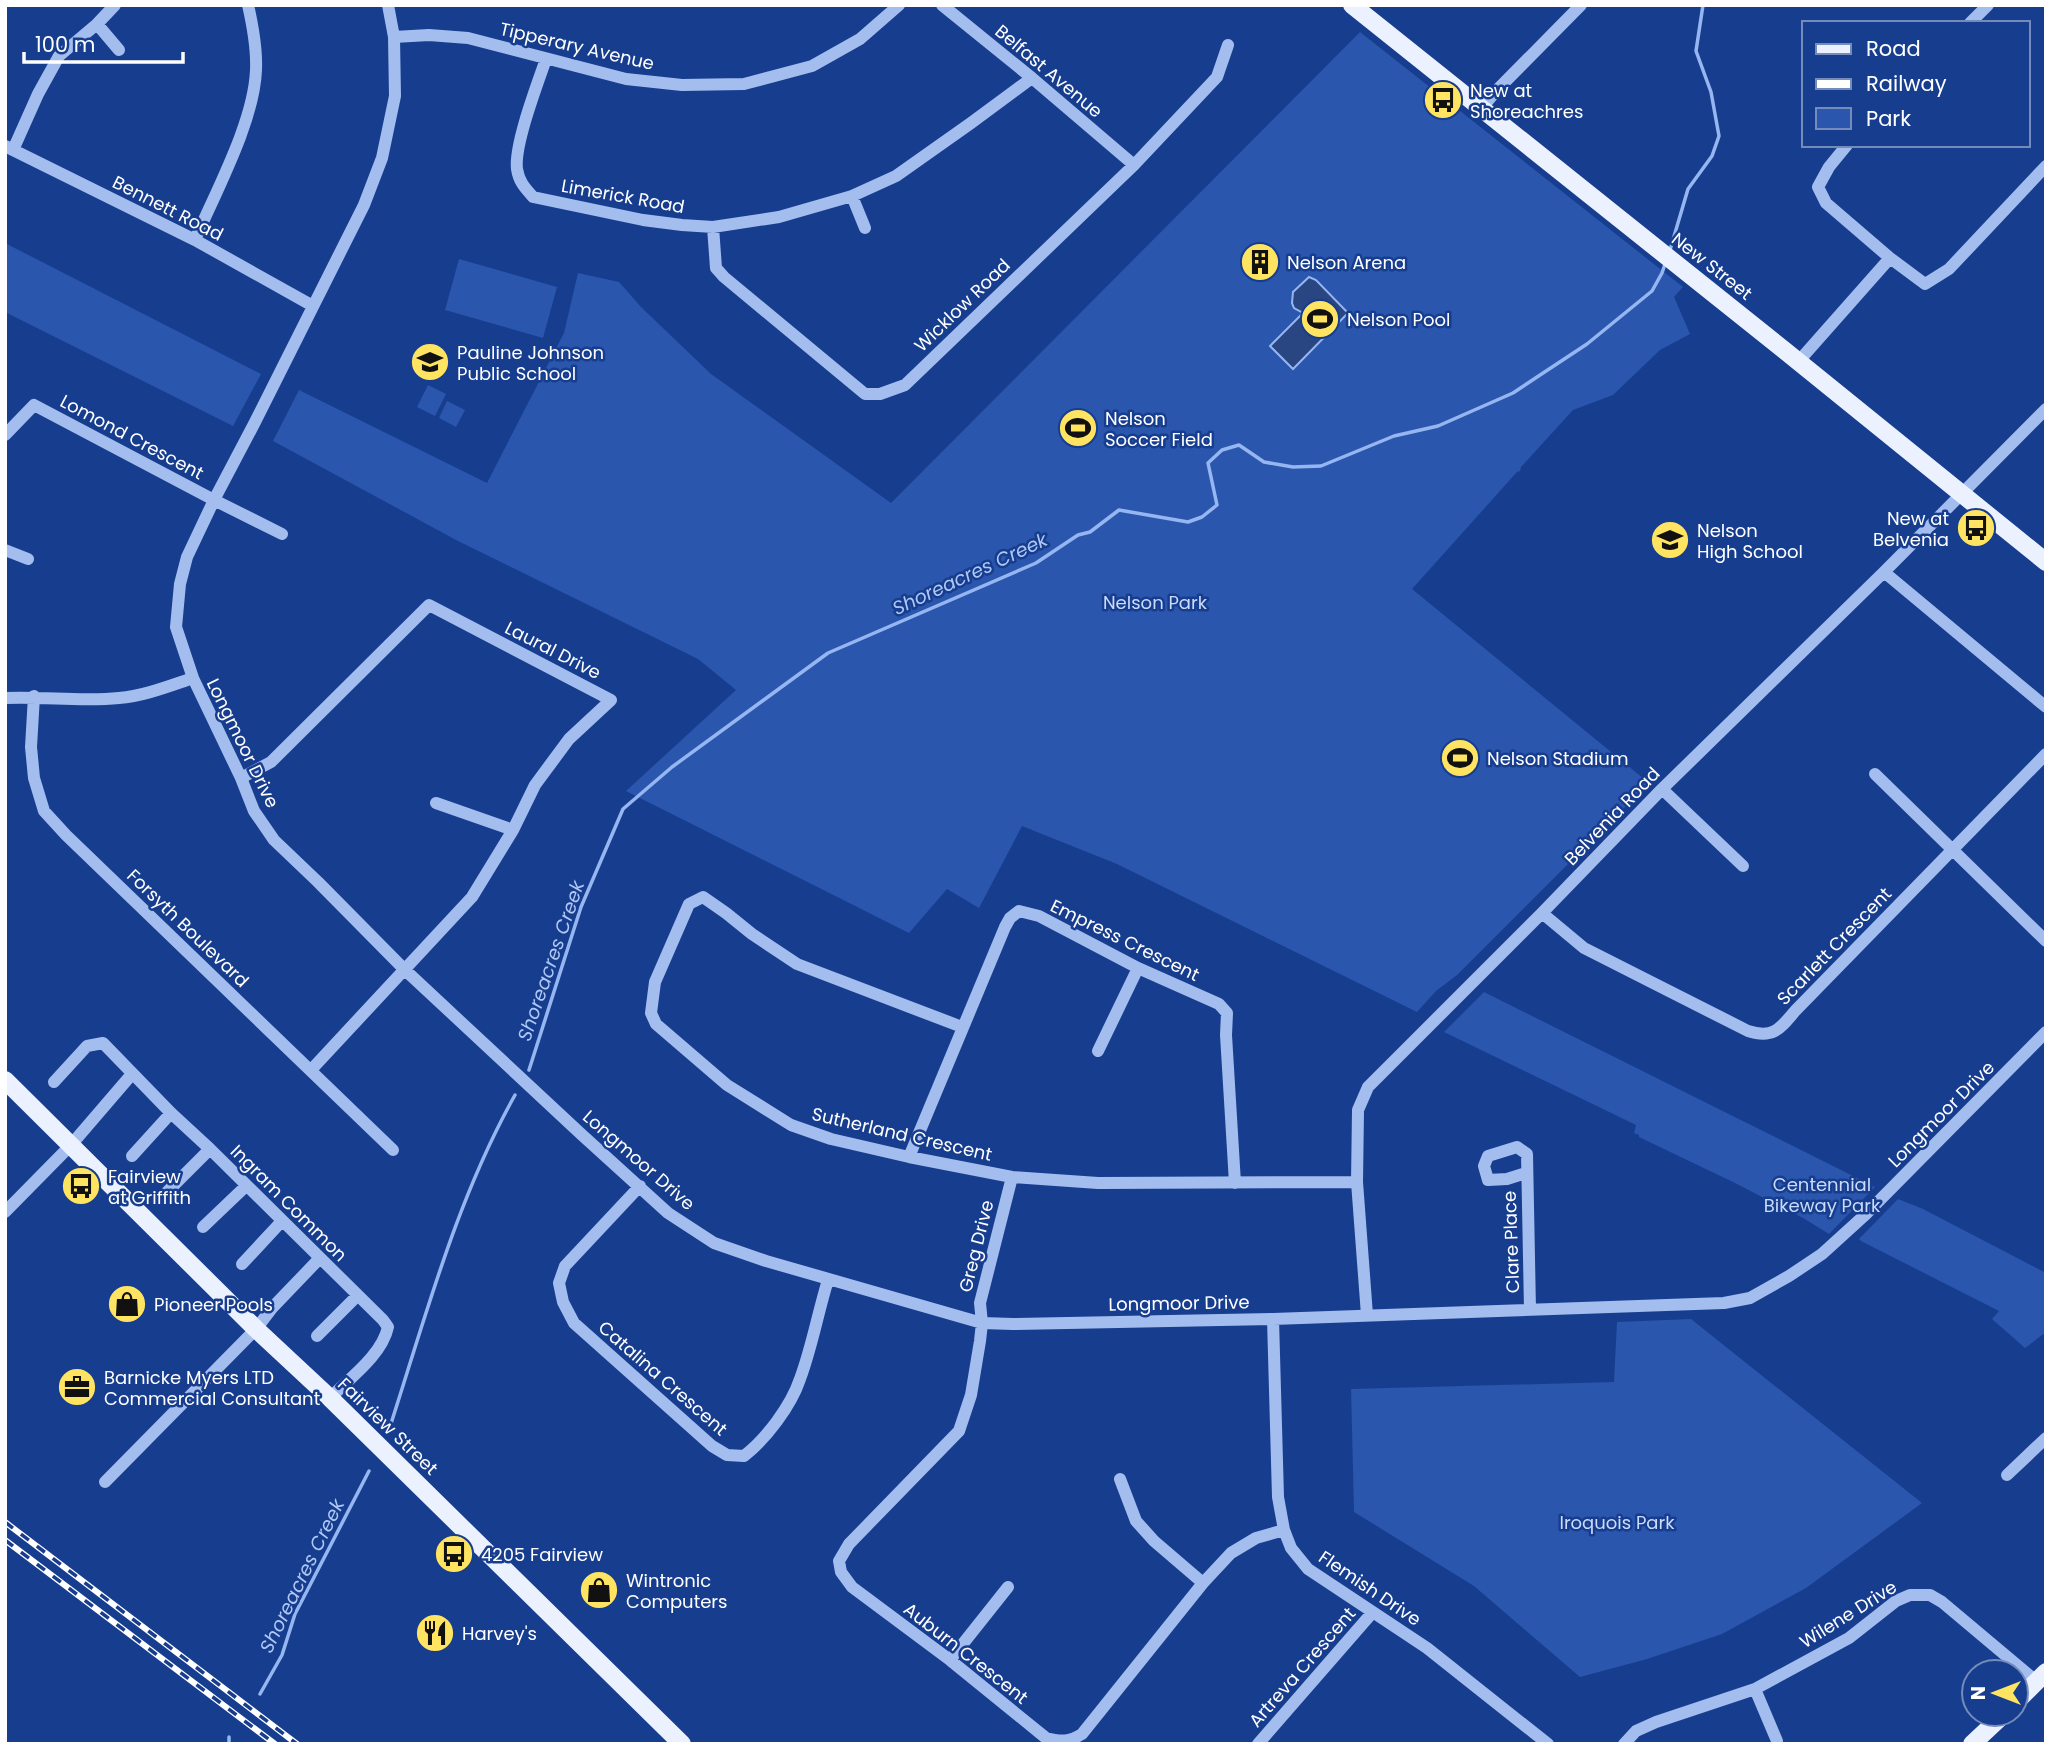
<svg xmlns="http://www.w3.org/2000/svg" width="2051" height="1749" viewBox="0 0 2051 1749" font-family="Poppins,sans-serif">
  <style>
    .green { fill: #2a56ad }
    .water { fill: #294582; stroke: #96b6f2; stroke-width: 2 }
    .lines { fill: none; stroke-linecap: round; stroke-linejoin: round }
    .stream { stroke: #96b6f2; stroke-width: 3.5 }
    .minor { stroke: #a4bdef; stroke-width: 12 }
    .major { stroke: #ecf1ff; stroke-width: 18 }
    .rail-casing { stroke: #fff; stroke-width: 6 }
    .rail { stroke: #173d8f; stroke-width: 3.5; stroke-dasharray: 10; stroke-linecap: butt }
    .labels { text-anchor: middle; dominant-baseline: central; stroke-width: 5; stroke-linejoin: round; paint-order: stroke }
    .street-label { font-size: 18px; fill: #fff; stroke: #173d8f }
    .poi-label { font-size: 18px; fill: #fff; stroke: #173d8f; text-anchor: start }
    .park-label { font-size: 18px; fill: #cadbfb; stroke: #173d8f }
    .water-label { font-size: 19px; font-style: italic; fill: #b0c8f6; stroke: #173d8f }
  </style>
  <rect width="100%" height="100%" fill="#173d8f"/>
  <path class="green" d="M 1360,32 L 1683,287 L 1674,297 L 1690,334 L 1660,350 L 1613,395 L 1573,410 L 1521,467 L 1520,471 L 1517,472 L 1412,589 L 1649,783 L 1457,975 L 1436,991 L 1417,1012 L 1117,864 L 1022,826 L 979,908 L 947,889 L 909,933 L 626,791 L 736,690 L 698,659 L 458,541 L 273,441 L 299,390 L 487,483 L 564,333 L 578,273 L 619,282 L 641,307 L 711,374 L 891,503 Z
    M 5,243 L 261,374 L 233,426 L 5,312 Z
    M 459,259 L 557,287 L 543,338 L 445,310 Z
    M 428,385 L 446,394 L 435,416 L 417,407 Z
    M 447,401 L 465,410 L 456,427 L 439,418 Z
    M 1484,992 L 1875,1187 L 1829,1234 L 1803,1218 L 1735,1183 L 1639,1137 L 1639,1135 L 1634,1133 L 1636,1125 L 1444,1032 Z
    M 1898,1199 L 1923,1209 L 2046,1273 L 2046,1332 L 2025,1348 L 1992,1319 L 1999,1311 L 1861,1241 L 1859,1239 Z
    M 1691,1319 L 1922,1503 L 1806,1588 L 1722,1634 L 1647,1659 L 1580,1677 L 1474,1586 L 1354,1512 L 1351,1389 L 1614,1382 L 1617,1322 Z"/>
  <path class="water" d="M 1309,277 L 1316,280 L 1348,313 L 1293,369 L 1270,346 L 1303,313 L 1294,308 L 1292,303 L 1293,292 Z"/>
  <g class="lines">
    <path class="stream" d="M 1670,250 L 1688,189 L 1712,156 L 1719,136 L 1711,92 L 1696,51 L 1703,5
      M 529,1070 L 581,907 L 623,809 L 672,767 L 828,653 L 1036,563 L 1078,535 L 1090,532 L 1119,510 L 1188,522 L 1202,517 L 1217,505 L 1208,463 L 1222,450 L 1239,445 L 1264,462 L 1293,467 L 1321,466 L 1394,436 L 1438,426 L 1513,393 L 1587,344 L 1652,291 L 1662,273 L 1665,264
      M 388,1433 C 425,1319 456,1200 515,1095
      M 260,1694 L 282,1655 L 295,1614 L 369,1471
      M 229,1737 L 229,1744"/>
    <path class="minor" d="M 388,5 L 394,37 L 395,96 L 382,158 L 364,205 L 254,424 L 214,500 L 187,557 L 180,584 L 176,627 L 193,678 L 241,778 L 254,811 L 274,840 L 318,882 L 404,969 L 581,1134 L 668,1213 L 714,1243 L 766,1261 L 982,1323 L 1013,1324 L 1273,1319 L 1724,1303 L 1750,1298 L 1789,1276 L 1822,1254 L 1866,1214 L 2046,1032
      M 942,5 L 1032,78 L 1134,165
      M 1970,23 L 1988,5
      M 97,24 L 119,50
      M 394,37 L 429,35 L 468,38 L 626,79 L 682,85 L 744,84 L 812,66 L 860,39 L 899,5
      M 546,59 C 537,85 514,145 517,169 C 519,182 525,188 533,197 L 643,220 L 682,225 L 713,227 L 779,217 L 852,196 L 896,176 L 971,123 L 1032,78
      M 1481,109 L 1497,90 L 1581,5
      M 1847,145 L 1829,167 L 1818,187 L 1826,203 L 1890,258 L 1925,284 L 1949,269 L 2046,166
      M 5,146 L 195,240 L 313,306
      M 13,150 L 38,94 L 59,56 L 97,24 L 115,5
      M 852,196 L 865,228
      M 713,227 L 716,268 L 724,277 L 865,394 L 880,394 L 905,385 L 1134,165 L 1217,77 L 1228,45
      M 195,240 C 216,191 254,122 256,70 C 257,48 253,27 248,5
      M 1798,362 L 1890,258
      M 5,435 L 34,405 L 214,500 L 282,534
      M 5,550 L 28,559
      M 1884,572 L 2046,707
      M 34,696 L 31,747 L 34,778 L 44,811 L 66,835 L 393,1150
      M 5,698 C 43,696 81,702 119,698 C 144,696 169,686 193,678
      M 1875,774 L 2046,941
      M 241,778 L 271,762 L 429,605 L 611,700 L 569,739 L 535,785 L 513,830 L 472,897 L 311,1070
      M 1662,789 L 1743,866
      M 436,803 L 513,830
      M 1542,913 L 1584,948 L 1748,1031 C 1773,1039 1780,1029 1795,1011 L 2046,754
      M 962,1027 L 797,964 L 752,934 L 726,913 L 703,897 L 689,904 L 655,982 L 651,1013 L 656,1024 L 727,1085 L 791,1125 L 831,1139 L 909,1157 L 1012,1177 L 1098,1183 L 1357,1182
      M 1098,1051 L 1138,968
      M 54,1082 L 87,1046 L 103,1043 L 171,1113 L 210,1149 L 383,1320 L 388,1327 C 382,1355 350,1378 330,1398
      M 132,1156 L 171,1113
      M 909,1157 L 1005,927 L 1010,918 L 1019,911 L 1039,916 L 1138,968 L 1219,1004 L 1227,1013 L 1226,1035 L 1235,1183
      M 1526,1173 L 1507,1179 L 1488,1180 L 1484,1166 L 1488,1156 L 1517,1147 L 1527,1154 L 1530,1310
      M 1012,1177 L 980,1303 L 982,1323 L 980,1341 L 971,1395 L 959,1431 L 849,1544 L 839,1561 L 841,1572 L 852,1587 L 950,1660 L 1046,1738 C 1061,1742 1069,1742 1082,1734 L 1203,1583 L 1231,1553 L 1256,1538 L 1284,1530
      M 640,1186 L 565,1266 L 559,1283 L 563,1302 L 574,1323 L 712,1446 L 727,1455 L 744,1456 C 766,1439 791,1406 800,1379 C 812,1347 818,1312 828,1280
      M 167,1192 L 210,1149
      M 5,1212 L 71,1145 L 132,1074
      M 203,1227 L 246,1186
      M 242,1264 L 282,1221
      M 1367,1315 L 1357,1182 L 1358,1110 L 1368,1087 L 1542,913 L 1662,789 L 1884,572 L 2046,409
      M 1273,1319 L 1278,1497 L 1284,1530 L 1291,1548 L 1308,1569 L 1427,1648 L 1548,1744
      M 317,1336 L 357,1296
      M 2007,1475 L 2046,1438
      M 1120,1479 L 1136,1521 L 1154,1541 L 1203,1583
      M 105,1482 L 256,1329 L 272,1308 L 320,1258
      M 950,1660 L 1008,1587
      M 1755,1689 L 1777,1741
      M 1258,1744 L 1372,1613
      M 1624,1744 L 1636,1731 L 1656,1722 L 1755,1689 L 1849,1638 L 1896,1601 L 1910,1595 L 1930,1595 L 1942,1602 L 2036,1681"/>
    <path class="major" d="M 1352,5 L 1784,350 L 2046,562
      M 5,1080 L 256,1329 L 330,1398 L 682,1744
      M 2016,1702 L 2046,1672
      M 1972,1744 L 2004,1714"/>
    <g class="rail-casing">
      <path id="rail" d="M 5,1522 L 297,1744
        M 5,1540 L 275,1744"/>
    </g>
    <use href="#rail" class="rail"/>
  </g>
  <defs>
    <g id="bus-disc" transform="scale(2.0125)"><circle r="9.5" fill="#ffe462" stroke="#173d8f"/><path d="M-5-6H5V4H4V6H2V4H-2V6H-4V4H-5ZM-3.5-4V0h7V-4ZM-3.5 1.2v1.5H-2V1.2ZM2 1.2v1.5H3.5V1.2Z" fill="#111"/></g>
    <g id="building-disc" transform="scale(2.0125)"><circle r="9.5" fill="#ffe462" stroke="#173d8f"/><path d="M-4-6H4V6H1V3H-1V6H-4ZM-2.5-4.3h1.7v1.8h-1.7ZM.8-4.3h1.7v1.8H.8ZM-2.5-1h1.7V.8h-1.7ZM.8-1h1.7V.8H.8Z" fill="#111"/></g>
    <g id="stadium-disc" transform="scale(2.0125)"><circle r="9.5" fill="#ffe462" stroke="#173d8f"/><path d="M0-5a6.5 5 0 1 0 0 10a6.5 5 0 1 0 0-10ZM-3.5-1.8h7v3.6h-7Z" fill="#111"/></g>
    <g id="school-disc" transform="scale(2.0125)"><circle r="9.5" fill="#ffe462" stroke="#173d8f"/><path d="M0-5L7-2L0 1L-7-2ZM-4 1L0 2.5L4 1V4Q0 6-4 4Z" fill="#111"/></g>
    <g id="shop-disc" transform="scale(2.0125)"><circle r="9.5" fill="#ffe462" stroke="#173d8f"/><path d="M-5-2.5h2.3a2.7 3.5 0 0 1 5.4 0H5L5.5 6h-11ZM-1.5-2.5h3a1.5 2.3 0 0 0-3 0Z" fill="#111"/></g>
    <g id="office-disc" transform="scale(2.0125)"><circle r="9.5" fill="#ffe462" stroke="#173d8f"/><path d="M-6-3h4V-5.5h4V-3h4V5H-6ZM-1-4.5V-3h2v-1.5ZM-6 0V1H6V0Z" fill="#111"/></g>
    <g id="restaurant-disc" transform="scale(2.0125)"><circle r="9.5" fill="#ffe462" stroke="#173d8f"/><path d="M-5-6h1v4h1v-4h1v4h1v-4h1v5L-1.5 .5V6h-2V.5L-5-1ZM5-6V6H3V1.5H1.5Q1.5-4 5-6Z" fill="#111"/></g>
  </defs>
  <g fill-rule="evenodd">
    <use href="#bus-disc" x="1443" y="100"/>
    <use href="#building-disc" x="1260" y="262"/>
    <use href="#stadium-disc" x="1320" y="319"/>
    <use href="#school-disc" x="430" y="362"/>
    <use href="#stadium-disc" x="1078" y="428"/>
    <use href="#bus-disc" x="1976" y="528"/>
    <use href="#school-disc" x="1670" y="540"/>
    <use href="#stadium-disc" x="1460" y="758"/>
    <use href="#bus-disc" x="81" y="1186"/>
    <use href="#shop-disc" x="127" y="1304"/>
    <use href="#office-disc" x="77" y="1387"/>
    <use href="#bus-disc" x="454" y="1554"/>
    <use href="#shop-disc" x="599" y="1590"/>
    <use href="#restaurant-disc" x="435" y="1633"/>
  </g>
  <g class="labels">
    <g class="street-label">
      <text transform="translate(577 46) rotate(13)">Tipperary Avenue</text>
      <text transform="translate(1049 71) rotate(40)">Belfast Avenue</text>
      <text transform="translate(623 196) rotate(10)">Limerick Road</text>
      <text transform="translate(168 208) rotate(27)">Bennett Road</text>
      <text transform="translate(1712 266) rotate(38)">New Street</text>
      <text transform="translate(962 305) rotate(-44)">Wicklow Road</text>
      <text transform="translate(132 437) rotate(28)">Lomond Crescent</text>
      <text transform="translate(553 650) rotate(27)">Laural Drive</text>
      <text transform="translate(243 743) rotate(64)">Longmoor Drive</text>
      <text transform="translate(1612 816) rotate(-46)">Belvenia Road</text>
      <text transform="translate(188 928) rotate(44)">Forsyth Boulevard</text>
      <text transform="translate(1125 940) rotate(26)">Empress Crescent</text>
      <text transform="translate(1834 946) rotate(-46)">Scarlett Crescent</text>
      <text transform="translate(1941 1114) rotate(-45)">Longmoor Drive</text>
      <text transform="translate(902 1134) rotate(13)">Sutherland Crescent</text>
      <text transform="translate(639 1160) rotate(41)">Longmoor Drive</text>
      <text transform="translate(289 1203) rotate(45)">Ingram Common</text>
      <text transform="translate(1511 1242) rotate(-92)">Clare Place</text>
      <text transform="translate(976 1246) rotate(-76)">Greg Drive</text>
      <text transform="translate(1179 1303) rotate(-1)">Longmoor Drive</text>
      <text transform="translate(663 1378) rotate(41)">Catalina Crescent</text>
      <text transform="translate(388 1426) rotate(44)">Fairview Street</text>
      <text transform="translate(1370 1588) rotate(34)">Flemish Drive</text>
      <text transform="translate(1848 1614) rotate(-32)">Wilene Drive</text>
      <text transform="translate(966 1653) rotate(38)">Auburn Crescent</text>
      <text transform="translate(1302 1667) rotate(-49)">Artreva Crescent</text>
    </g>
    <g class="poi-label">
      <text x="1470" y="90">New at<tspan x="1470" dy="21">Shoreachres</tspan></text>
      <text x="1287" y="262">Nelson Arena</text>
      <text x="1347" y="319">Nelson Pool</text>
      <text x="457" y="352">Pauline Johnson<tspan x="457" dy="21">Public School</tspan></text>
      <text x="1105" y="418">Nelson<tspan x="1105" dy="21">Soccer Field</tspan></text>
      <text x="1949" y="518" text-anchor="end">New at<tspan x="1949" dy="21">Belvenia</tspan></text>
      <text x="1697" y="530">Nelson<tspan x="1697" dy="21">High School</tspan></text>
      <text x="1487" y="758">Nelson Stadium</text>
      <text x="108" y="1176">Fairview<tspan x="108" dy="21">at Griffith</tspan></text>
      <text x="154" y="1304">Pioneer Pools</text>
      <text x="104" y="1377">Barnicke Myers LTD<tspan x="104" dy="21">Commercial Consultant</tspan></text>
      <text x="481" y="1554">4205 Fairview</text>
      <text x="626" y="1580">Wintronic<tspan x="626" dy="21">Computers</tspan></text>
      <text x="462" y="1633">Harvey's</text>
    </g>
    <g class="park-label">
      <text x="1155" y="602">Nelson Park</text>
      <text x="1822" y="1184">Centennial<tspan x="1822" dy="21">Bikeway Park</tspan></text>
      <text x="1617" y="1522">Iroquois Park</text>
    </g>
    <g class="water-label">
      <text transform="translate(970 574) rotate(-25)">Shoreacres Creek</text>
      <text transform="translate(551 961) rotate(-71)">Shoreacres Creek</text>
      <text transform="translate(302 1576) rotate(-64)">Shoreacres Creek</text>
    </g>
  </g>
  <rect width="2051" height="1749" fill="none" stroke="#ffffff" stroke-width="14"/>
  <rect x="1802" y="21" width="228" height="126" fill="#173d8f" stroke="#748bbc" stroke-width="2"/>
  <rect x="1816" y="44" width="35" height="10" fill="#ecf1ff" stroke="#748bbc" stroke-width="2"/>
  <text x="1866" y="56" font-size="21" fill="#ffffff">Road</text>
  <rect x="1816" y="79" width="35" height="10" fill="#ffffff" stroke="#748bbc" stroke-width="2"/>
  <text x="1866" y="91" font-size="21" fill="#ffffff">Railway</text>
  <rect x="1816" y="108" width="35" height="21" fill="#2a56ad" stroke="#748bbc" stroke-width="2"/>
  <text x="1866" y="126" font-size="21" fill="#ffffff">Park</text>
  <g transform="translate(1995 1693) rotate(270)"><circle r="33" fill="#173d8f" stroke="#748bbc" stroke-width="2"/>
  <path d="M0-5L12 26L0 18L-12 26Z" fill="#ffe462"/>
  <text y="-10" font-size="19" font-weight="bold" text-anchor="middle" fill="#ffffff">N</text>
  </g>
  <path d="M24 52v10h159v-10" fill="none" stroke="#ffffff" stroke-width="3.5"/>
  <text x="35" y="52" font-size="21" fill="#ffffff" stroke="#173d8f" stroke-width="5" paint-order="stroke">100 m</text>
</svg>
